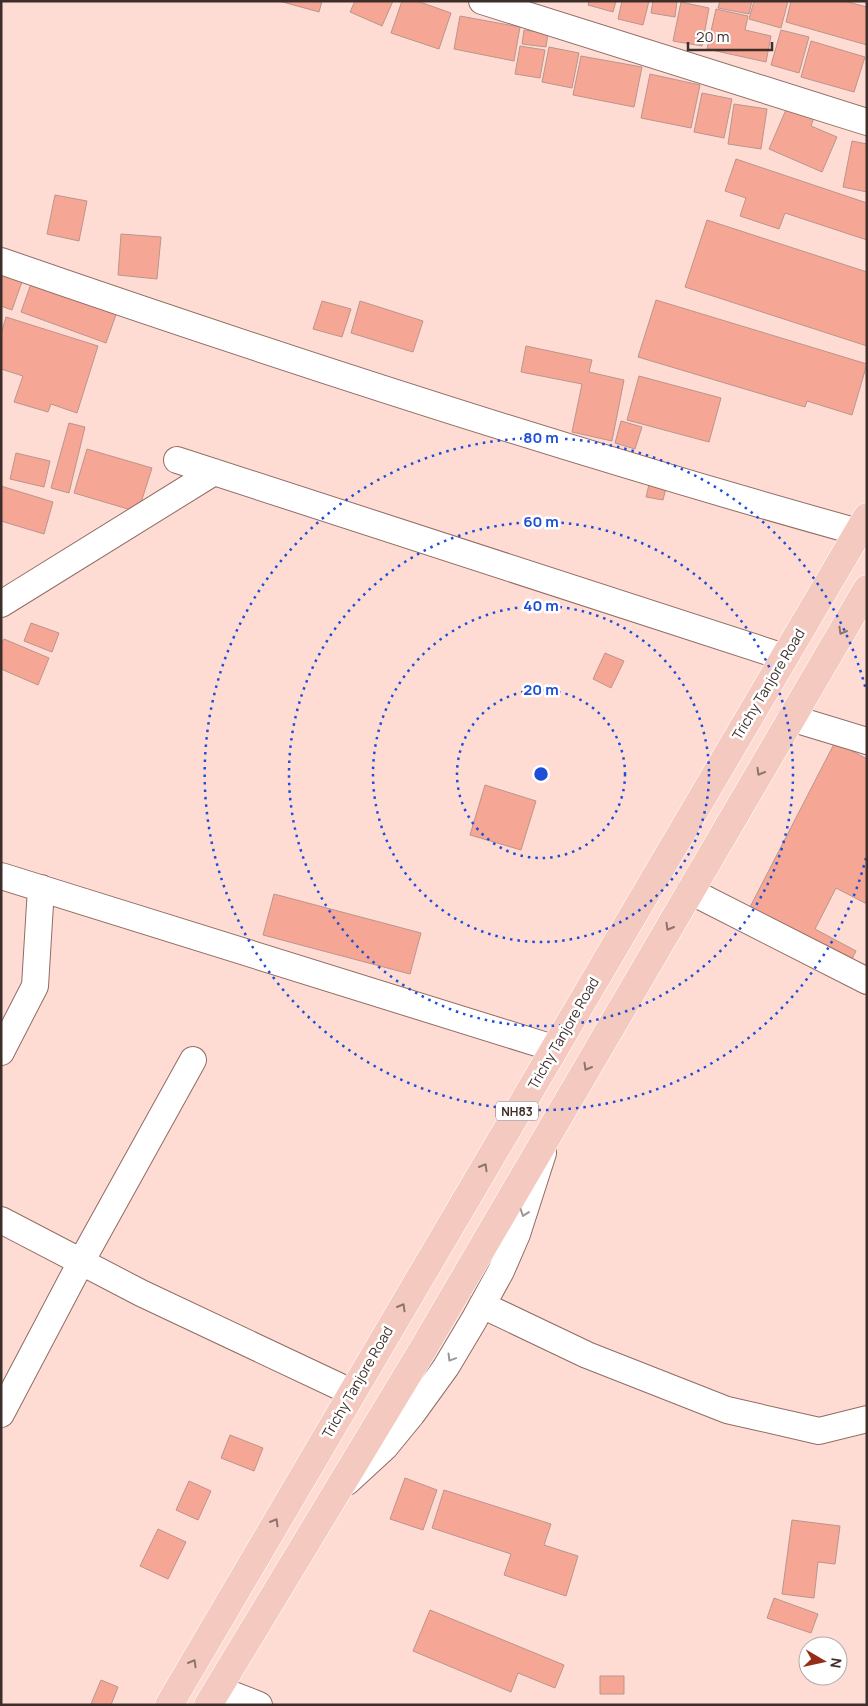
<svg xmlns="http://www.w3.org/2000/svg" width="868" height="1706" viewBox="0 0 868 1706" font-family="Manrope,sans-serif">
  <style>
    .building { fill: #f5a695; stroke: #bb958c }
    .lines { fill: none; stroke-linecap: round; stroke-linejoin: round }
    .minor-casing { stroke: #906c63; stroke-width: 28 }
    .trunk-casing { stroke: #fff; stroke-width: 29 }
    .minor { stroke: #fff; stroke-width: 26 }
    .trunk { stroke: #f4cac0; stroke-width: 28 }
    .oneway { stroke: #8f746e }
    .oneway2 { stroke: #9e9694 }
    .ring { fill: none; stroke: #1d4ed8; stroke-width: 2.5; stroke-dasharray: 2.5 5 }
    .labels { text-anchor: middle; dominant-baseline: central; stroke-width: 5; stroke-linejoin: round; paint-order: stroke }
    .shield { fill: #fff; stroke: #776d6a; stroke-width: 1 }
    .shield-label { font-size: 12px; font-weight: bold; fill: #3d2e2a }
    .street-label { font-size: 14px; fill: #3d2e2a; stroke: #fff }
    .centre { fill: #1d4ed8; stroke: #fff; stroke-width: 2.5 }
    .ring-label { font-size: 15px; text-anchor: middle; font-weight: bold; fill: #1d4ed8; stroke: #fff; stroke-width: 5; stroke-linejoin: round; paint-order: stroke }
  </style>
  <rect width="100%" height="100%" fill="#fedcd4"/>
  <path class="building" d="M 279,1 L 322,1 L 319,12 Z
    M 355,1 L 393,1 L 382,26 L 350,12 Z
    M 402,1 L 417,1 L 451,13 L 439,49 L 391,33 Z
    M 589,1 L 616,1 L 613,12 L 588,5 Z
    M 622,1 L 649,1 L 643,25 L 618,19 Z
    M 653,1 L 677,1 L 675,17 L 651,13 Z
    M 720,1 L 752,1 L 749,14 L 718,8 Z
    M 754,1 L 788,1 L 781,28 L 749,19 Z
    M 791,1 L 844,1 L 867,7 L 867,45 L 786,22 Z
    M 681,2 L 709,8 L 702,46 L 673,41 Z
    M 716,9 L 748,16 L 745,30 L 771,36 L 766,62 L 707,49 Z
    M 460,16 L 520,27 L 514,61 L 454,49 Z
    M 524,30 L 548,33 L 546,47 L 522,44 Z
    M 781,30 L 809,37 L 799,73 L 771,65 Z
    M 811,41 L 865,57 L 854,92 L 801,77 Z
    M 520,46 L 545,50 L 540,78 L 515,74 Z
    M 549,47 L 579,53 L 572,88 L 542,82 Z
    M 581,56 L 642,67 L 634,107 L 573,95 Z
    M 650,74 L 700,85 L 691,128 L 641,118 Z
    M 702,93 L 732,99 L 724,138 L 694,132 Z
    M 734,104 L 767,109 L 761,149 L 728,144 Z
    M 788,105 L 814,117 L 811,126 L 837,137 L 822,172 L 769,149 Z
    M 852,141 L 867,144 L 867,192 L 843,187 Z
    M 736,159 L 867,203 L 867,240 L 785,213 L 779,229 L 740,216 L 746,198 L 725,191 Z
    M 55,195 L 87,201 L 79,241 L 47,234 Z
    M 707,220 L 867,272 L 867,346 L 685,287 Z
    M 121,234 L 161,237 L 157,279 L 118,275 Z
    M 1,271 L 23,279 L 12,310 L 1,306 Z
    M 33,278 L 118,309 L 106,343 L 21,312 Z
    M 656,300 L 867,364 L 852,415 L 807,401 L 805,407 L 638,357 Z
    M 322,301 L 351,309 L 342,337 L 313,329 Z
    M 360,301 L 423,321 L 413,352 L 351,333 Z
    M 6,317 L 98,346 L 77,413 L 51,404 L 48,412 L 14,402 L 23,376 L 1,369 L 1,334 Z
    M 526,346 L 592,360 L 589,372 L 624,380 L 612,441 L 572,432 L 582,384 L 521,372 Z
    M 639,376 L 721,398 L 709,442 L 627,420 Z
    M 621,421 L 642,427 L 635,449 L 615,443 Z
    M 69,423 L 85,427 L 69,493 L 51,488 Z
    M 87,449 L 152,468 L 138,512 L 74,493 Z
    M 16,453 L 50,461 L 44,487 L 10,479 Z
    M 651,476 L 668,480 L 663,500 L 646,497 Z
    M 1,486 L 53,502 L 44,534 L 1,521 Z
    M 31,623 L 59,633 L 52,652 L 24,641 Z
    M 4,639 L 49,658 L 38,685 L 1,669 L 1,644 Z
    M 605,653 L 624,661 L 611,688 L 593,679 Z
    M 835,742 L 867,759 L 867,904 L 836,888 L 815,929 L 856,951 L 850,963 L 748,911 Z
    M 485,785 L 536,801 L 521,850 L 470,835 Z
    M 274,894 L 421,933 L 410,974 L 263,935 Z
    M 230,1435 L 263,1448 L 254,1471 L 221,1458 Z
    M 405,1478 L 437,1490 L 423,1530 L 390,1519 Z
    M 189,1481 L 211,1491 L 198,1520 L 176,1510 Z
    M 444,1490 L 551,1524 L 544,1545 L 578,1556 L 566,1596 L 504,1575 L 511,1554 L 432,1528 Z
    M 792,1520 L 840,1526 L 835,1564 L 818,1562 L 814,1598 L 782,1594 Z
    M 158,1529 L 186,1542 L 168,1579 L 140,1566 Z
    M 774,1598 L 818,1614 L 811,1633 L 767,1618 Z
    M 430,1610 L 564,1665 L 555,1688 L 518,1673 L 511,1692 L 413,1651 Z
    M 600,1676 L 624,1676 L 624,1694 L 600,1694 Z
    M 101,1680 L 118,1687 L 111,1705 L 91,1704 Z"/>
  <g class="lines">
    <g class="minor-casing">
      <path id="minor" d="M 482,1 L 867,122
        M 1,261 C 284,359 570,452 858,532
        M 177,460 L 784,657
        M 1,604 L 214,472
        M 791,718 L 867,741
        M 1,876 L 553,1048
        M 690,891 L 867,981
        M 1,1052 L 35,986 L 41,888
        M 1,1220 L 141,1293 L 351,1392
        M 482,1305 L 587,1355 L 727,1410 L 819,1431 L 867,1419
        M 1,1414 L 81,1262 L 193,1060
        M 347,1482 L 385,1447 L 412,1414 L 446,1367 L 474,1320 L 501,1271 L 517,1234 L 543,1153
        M 218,1689 L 259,1705"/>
    </g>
    <g class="trunk-casing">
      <path id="trunk" d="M 169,1705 L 867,517
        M 208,1705 L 423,1349 L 867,589"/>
    </g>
    <use href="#minor" class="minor"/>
    <use href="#trunk" class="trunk"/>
  </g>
  <defs><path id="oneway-chevron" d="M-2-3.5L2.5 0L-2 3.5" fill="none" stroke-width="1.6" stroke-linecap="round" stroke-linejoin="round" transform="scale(1.25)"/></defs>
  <g class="oneway">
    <use href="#oneway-chevron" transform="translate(842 631) rotate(120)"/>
    <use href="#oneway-chevron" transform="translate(760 772) rotate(120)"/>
    <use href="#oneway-chevron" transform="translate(669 927) rotate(120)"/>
    <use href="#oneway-chevron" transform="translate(587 1067) rotate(120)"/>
    <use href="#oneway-chevron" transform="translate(484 1167) rotate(-60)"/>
    <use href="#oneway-chevron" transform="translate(402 1307) rotate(-60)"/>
    <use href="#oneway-chevron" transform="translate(275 1522) rotate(-60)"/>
    <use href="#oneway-chevron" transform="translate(193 1663) rotate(-60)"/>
  </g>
  <g class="oneway2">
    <use href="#oneway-chevron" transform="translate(524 1213) rotate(109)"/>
    <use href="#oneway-chevron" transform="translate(451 1358) rotate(121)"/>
  </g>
  <g class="ring">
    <circle cx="541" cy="774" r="84"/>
    <circle cx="541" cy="774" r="168"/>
    <circle cx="541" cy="774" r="252"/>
    <path d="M866 858A336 336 0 1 1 866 690"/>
  </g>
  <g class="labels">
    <rect class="shield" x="496" y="1101.5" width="42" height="19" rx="4"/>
    <g class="shield-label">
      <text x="517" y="1111">NH83</text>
    </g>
    <g class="street-label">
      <text transform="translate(768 684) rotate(-59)">Trichy Tanjore Road</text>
      <text transform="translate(563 1033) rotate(-60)">Trichy Tanjore Road</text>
      <text transform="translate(357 1382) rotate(-60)">Trichy Tanjore Road</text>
    </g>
  </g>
  <circle cx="541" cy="774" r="8" class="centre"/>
  <g class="ring-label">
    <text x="541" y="443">80 m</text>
    <text x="541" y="527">60 m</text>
    <text x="541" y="611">40 m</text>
    <text x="541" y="695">20 m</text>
  </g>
  <rect width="868" height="1706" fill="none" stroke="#3d2e2a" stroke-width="5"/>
  <g transform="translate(823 1661) rotate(99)"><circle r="24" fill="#ffffff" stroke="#b1abaa"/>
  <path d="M0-4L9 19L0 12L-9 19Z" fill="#962d18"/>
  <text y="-8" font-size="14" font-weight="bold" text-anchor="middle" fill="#3d2e2a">N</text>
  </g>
  <path d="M688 42v8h84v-8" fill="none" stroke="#3d2e2a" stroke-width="2.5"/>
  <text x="696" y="42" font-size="15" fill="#3d2e2a" stroke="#ffffff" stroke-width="4" paint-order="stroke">20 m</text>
</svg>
